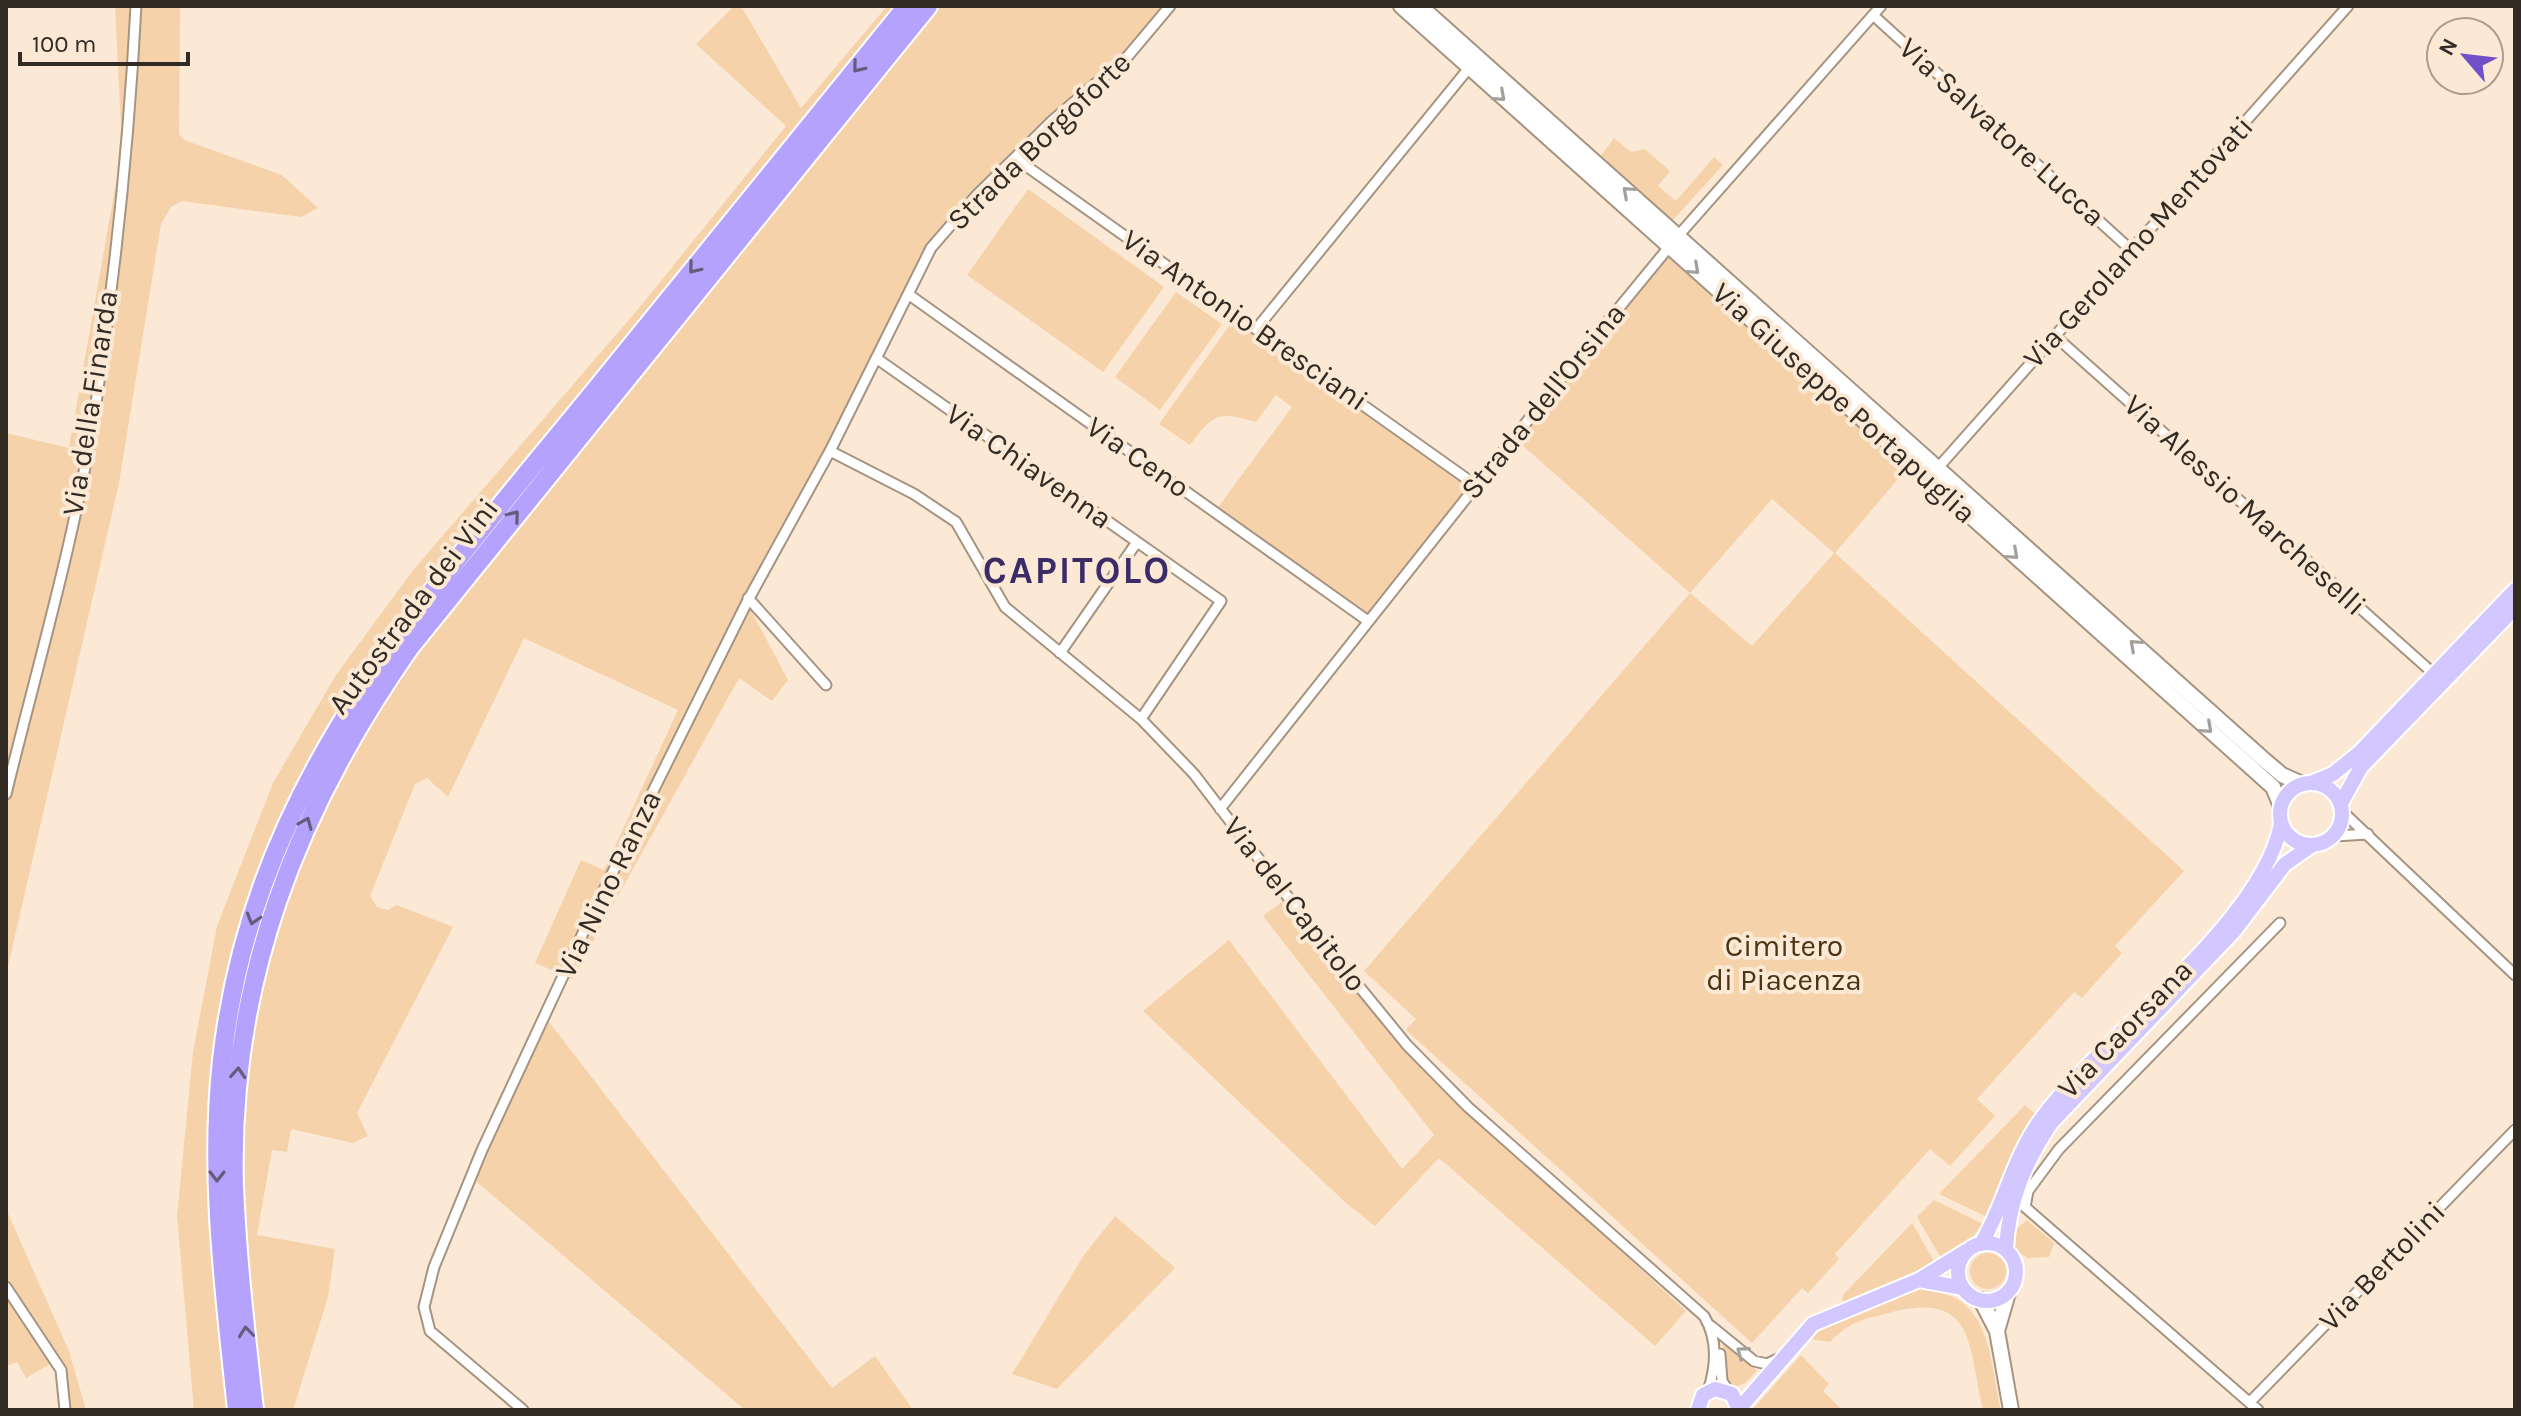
<svg xmlns="http://www.w3.org/2000/svg" width="2521" height="1416" viewBox="0 0 2521 1416" font-family="Karla,sans-serif">
  <style>
    .green { fill: #f6d2ab; fill-rule: evenodd }
    .lines { fill: none; stroke-linecap: round; stroke-linejoin: round }
    .minor-casing { stroke: #a59482; stroke-width: 13 }
    .secondary-casing { stroke: #a59482; stroke-width: 18 }
    .primary-casing { stroke: #fff; stroke-width: 18 }
    .motorway-casing { stroke: #fff; stroke-width: 22 }
    .minor { stroke: #fff; stroke-width: 9 }
    .secondary { stroke: #fff; stroke-width: 14 }
    .primary { stroke: #d2c7fe; stroke-width: 14 }
    .motorway { stroke: #b4a2fd; stroke-width: 18 }
    .oneway { stroke: #665b7b }
    .oneway2 { stroke: #a3a09c }
    .labels { text-anchor: middle; dominant-baseline: central; stroke-width: 8; stroke-linejoin: round; paint-order: stroke }
    .street-label { font-size: 30px; fill: #322b24; stroke: #fbe9d5 }
    .park-label { font-size: 30px; fill: #4c3314; stroke: #fbe9d5 }
    .district-label { font-size: 38px; font-weight: bold; letter-spacing: 2px; fill: #3b2c68; stroke: #fbe9d5 }
  </style>
  <rect width="100%" height="100%" fill="#fbe9d5"/>
  <path class="green" d="M 115,6 L 180,6 L 179,134 L 184,140 L 282,175 L 318,208 L 301,217 L 182,201 L 171,207 L 161,224 L 119,483 L 6,975 L 6,433 L 69,448 L 117,177 L 121,128 Z
    M 734,6 L 741,6 L 801,108 L 887,6 L 1170,6 L 1130,56 L 1017,159 L 930,249 L 829,452 L 746,601 L 788,680 L 772,701 L 739,678 L 572,979 L 535,963 L 581,860 L 604,870 L 678,710 L 524,638 L 448,797 L 427,778 L 415,784 L 370,896 L 377,907 L 388,910 L 397,905 L 453,927 L 357,1113 L 368,1136 L 353,1143 L 291,1129 L 287,1152 L 272,1150 L 257,1235 L 335,1249 L 328,1297 L 293,1410 L 194,1410 L 177,1216 L 193,1052 L 217,926 L 273,783 L 336,675 L 414,569 L 639,308 L 786,126 L 696,44 Z
    M 1614,138 L 1631,152 L 1645,149 L 1670,171 L 1658,186 L 1676,201 L 1714,157 L 1723,165 L 1672,221 L 1600,157 Z
    M 1028,189 L 1164,287 L 1103,372 L 967,275 Z
    M 1669,248 L 1911,464 L 1835,553 L 2184,871 L 2115,946 L 2122,953 L 2082,998 L 2074,992 L 1977,1099 L 1995,1116 L 1950,1166 L 1930,1149 L 1835,1254 L 1839,1259 L 1808,1293 L 1802,1288 L 1752,1343 L 1406,1030 L 1416,1019 L 1364,971 L 1690,593 L 1513,437 ZM 1772,499 L 1834,553 L 1752,646 L 1690,593 Z
    M 1176,292 L 1222,324 L 1160,410 L 1115,377 Z
    M 1237,315 L 1473,484 L 1368,621 L 1216,510 L 1292,407 L 1276,395 L 1256,422 C 1218,411 1214,413 1190,445 L 1159,424 Z
    M 1287,898 L 1462,1106 L 1686,1311 L 1655,1346 L 1439,1158 L 1375,1226 L 1346,1203 L 1143,1011 L 1229,940 L 1402,1169 L 1434,1135 L 1263,916 Z
    M 549,1022 L 832,1388 L 875,1356 L 913,1410 L 745,1410 L 471,1177 L 477,1153 Z
    M 2025,1105 L 2036,1115 L 2012,1154 L 1987,1217 L 1939,1194 Z
    M 1934,1200 L 1983,1224 L 1966,1245 L 1942,1260 L 1917,1217 Z
    M 6,1209 L 69,1351 L 86,1410 L 59,1410 L 56,1374 L 50,1364 L 26,1378 L 17,1362 L 6,1366 Z
    M 1115,1216 L 1175,1268 L 1057,1389 L 1012,1374 L 1084,1255 Z
    M 2027,1220 L 2054,1243 L 2049,1257 L 2028,1258 L 2012,1248 L 2010,1234 Z
    M 1912,1223 L 1935,1263 L 1842,1302 L 1843,1295 Z
    M1970 1271a18 18 0 1 1 36 0a18 18 0 1 1-36 0Z
    M 1932,1287 L 1932,1291 C 1992,1298 1990,1365 2001,1410 L 1983,1410 C 1968,1344 1975,1290 1889,1313 C 1862,1320 1850,1321 1830,1342 L 1810,1339 L 1820,1330 L 1912,1290 Z
    M 1722,1340 L 1757,1371 L 1745,1383 L 1735,1387 L 1727,1382 Z
    M 1801,1355 L 1829,1384 L 1823,1391 L 1842,1410 L 1752,1410 Z"/>
  <g class="lines">
    <g class="minor-casing">
      <path id="minor" d="M 1873,15 L 2131,250
        M 1015,158 L 1474,484
        M 908,294 L 1368,621
        M 1257,328 L 1473,63
        M 2055,336 L 2434,674
        M 876,358 L 1221,601 L 1141,719
        M 830,451 L 914,494 L 956,522 L 1005,607 L 1141,719 L 1194,774 L 1317,935 L 1407,1045 L 1468,1107 L 1704,1316 C 1718,1339 1716,1367 1708,1391
        M 1936,470 L 2348,6
        M 748,598 L 826,685
        M 1060,653 L 1137,542
        M 6,794 C 37,667 75,539 95,410 C 115,276 129,141 136,6
        M 1220,809 L 1559,381 L 1678,236 L 1881,6
        M 2343,812 L 2515,975
        M 2334,836 L 2368,834
        M 6,1287 L 61,1370 L 65,1410
        M 1711,1326 L 1754,1361 L 1767,1364 L 1782,1357
        M 1720,1354 L 1722,1381 L 1729,1392
        M 2250,1402 L 2515,1130
        M 523,1410 L 430,1331 L 424,1307 L 434,1267 L 482,1150 L 590,918 L 747,602 L 830,451 L 931,248 L 976,196 L 1052,121 L 1128,56 L 1170,6
        M 2258,1410 L 2025,1207 L 2028,1191 L 2059,1149 L 2280,923"/>
    </g>
    <g class="secondary-casing">
      <path id="secondary" d="M 1401,6 L 2273,787 L 2281,806
        M 1420,6 L 2262,758 L 2282,775 L 2302,784
        M 1981,1300 L 1997,1331 L 2011,1410
        M 1997,1331 L 2008,1293"/>
    </g>
    <g class="primary-casing">
      <path id="primary" d="M2280 814a31 31 0 1 1 62 0a31 31 0 1 1-62 0Z
        M 2311,783 L 2333,774 L 2359,753 L 2515,590
        M 2341,803 L 2361,767 L 2515,608
        M1958 1272a29 29 0 1 1 58 0a29 29 0 1 1-58 0Z
        M 1981,1244 C 2005,1204 2013,1157 2042,1118 C 2105,1033 2261,925 2281,824
        M 2006,1250 C 2008,1202 2025,1162 2051,1123 L 2234,931 L 2285,864 L 2311,846
        M 1919,1280 L 1966,1251
        M 1739,1409 L 1813,1324 L 1919,1280 L 1963,1288
        M 1698,1410 L 1703,1395 L 1715,1389 L 1732,1394 L 1739,1410"/>
    </g>
    <g class="motorway-casing">
      <path id="motorway" d="M 237,1410 C 225,1294 209,1177 222,1060 C 253,782 425,599 593,393 C 697,264 802,135 907,6
        M 254,1410 C 246,1336 237,1261 234,1186 C 228,984 296,810 410,647 L 928,6"/>
    </g>
    <use href="#minor" class="minor"/>
    <use href="#secondary" class="secondary"/>
    <use href="#primary" class="primary"/>
    <use href="#motorway" class="motorway"/>
  </g>
  <defs><path id="oneway-chevron" d="M-2-3.5L2.5 0L-2 3.5" fill="none" stroke-width="1.6" stroke-linecap="round" stroke-linejoin="round" transform="scale(2)"/></defs>
  <g class="oneway">
    <use href="#oneway-chevron" transform="translate(858 67) rotate(129)"/>
    <use href="#oneway-chevron" transform="translate(694 268) rotate(129)"/>
    <use href="#oneway-chevron" transform="translate(514 516) rotate(-51)"/>
    <use href="#oneway-chevron" transform="translate(306 823) rotate(-67)"/>
    <use href="#oneway-chevron" transform="translate(253 919) rotate(107)"/>
    <use href="#oneway-chevron" transform="translate(238 1073) rotate(-86)"/>
    <use href="#oneway-chevron" transform="translate(217 1176) rotate(90)"/>
    <use href="#oneway-chevron" transform="translate(246 1332) rotate(-96)"/>
  </g>
  <g class="oneway2">
    <use href="#oneway-chevron" transform="translate(1500 96) rotate(42)"/>
    <use href="#oneway-chevron" transform="translate(1628 192) rotate(-138)"/>
    <use href="#oneway-chevron" transform="translate(1694 269) rotate(42)"/>
    <use href="#oneway-chevron" transform="translate(2013 554) rotate(42)"/>
    <use href="#oneway-chevron" transform="translate(2135 645) rotate(-138)"/>
    <use href="#oneway-chevron" transform="translate(2207 728) rotate(42)"/>
    <use href="#oneway-chevron" transform="translate(1742 1352) rotate(-144)"/>
  </g>
  <g class="labels">
    <g class="street-label">
      <text transform="translate(2002 132) rotate(42)">Via Salvatore Lucca</text>
      <text transform="translate(1039 141) rotate(-44)">Strada Borgoforte</text>
      <text transform="translate(2138 242) rotate(-48)">Via Gerolamo Mentovati</text>
      <text transform="translate(1245 320) rotate(35)">Via Antonio Bresciani</text>
      <text transform="translate(1543 401) rotate(-51)">Strada dell'Orsina</text>
      <text transform="translate(90 403) rotate(-81)">Via della Finarda</text>
      <text transform="translate(1844 403) rotate(42)">Via Giuseppe Portapuglia</text>
      <text transform="translate(1138 457) rotate(35)">Via Ceno</text>
      <text transform="translate(1029 466) rotate(35)">Via Chiavenna</text>
      <text transform="translate(2245 505) rotate(42)">Via Alessio Marcheselli</text>
      <text transform="translate(413 606) rotate(-53)">Autostrada dei Vini</text>
      <text transform="translate(608 884) rotate(-64)">Via Nino Ranza</text>
      <text transform="translate(1295 904) rotate(52)">Via del Capitolo</text>
      <text transform="translate(2125 1029) rotate(-46)">Via Caorsana</text>
      <text transform="translate(2382 1266) rotate(-46)">Via Bertolini</text>
    </g>
    <g class="park-label">
      <text x="1784" y="946">Cimitero<tspan x="1784" dy="34">di Piacenza</tspan></text>
    </g>
    <g class="district-label">
      <text x="1077" y="570">CAPITOLO</text>
    </g>
  </g>
  <rect width="2521" height="1416" fill="none" stroke="#322b24" stroke-width="16"/>
  <g transform="translate(2465 56) rotate(298)"><circle r="38" fill="#fbe9d5" stroke="#ab9d8e" stroke-width="2"/>
  <path d="M0-6L14 30L0 20L-14 30Z" fill="#714fc8"/>
  <text y="-12" font-size="22" font-weight="bold" text-anchor="middle" fill="#322b24">N</text>
  </g>
  <path d="M20 52v12h168v-12" fill="none" stroke="#322b24" stroke-width="4"/>
  <text x="32" y="52" font-size="24" fill="#322b24" stroke="#fbe9d5" stroke-width="6" paint-order="stroke">100 m</text>
</svg>
